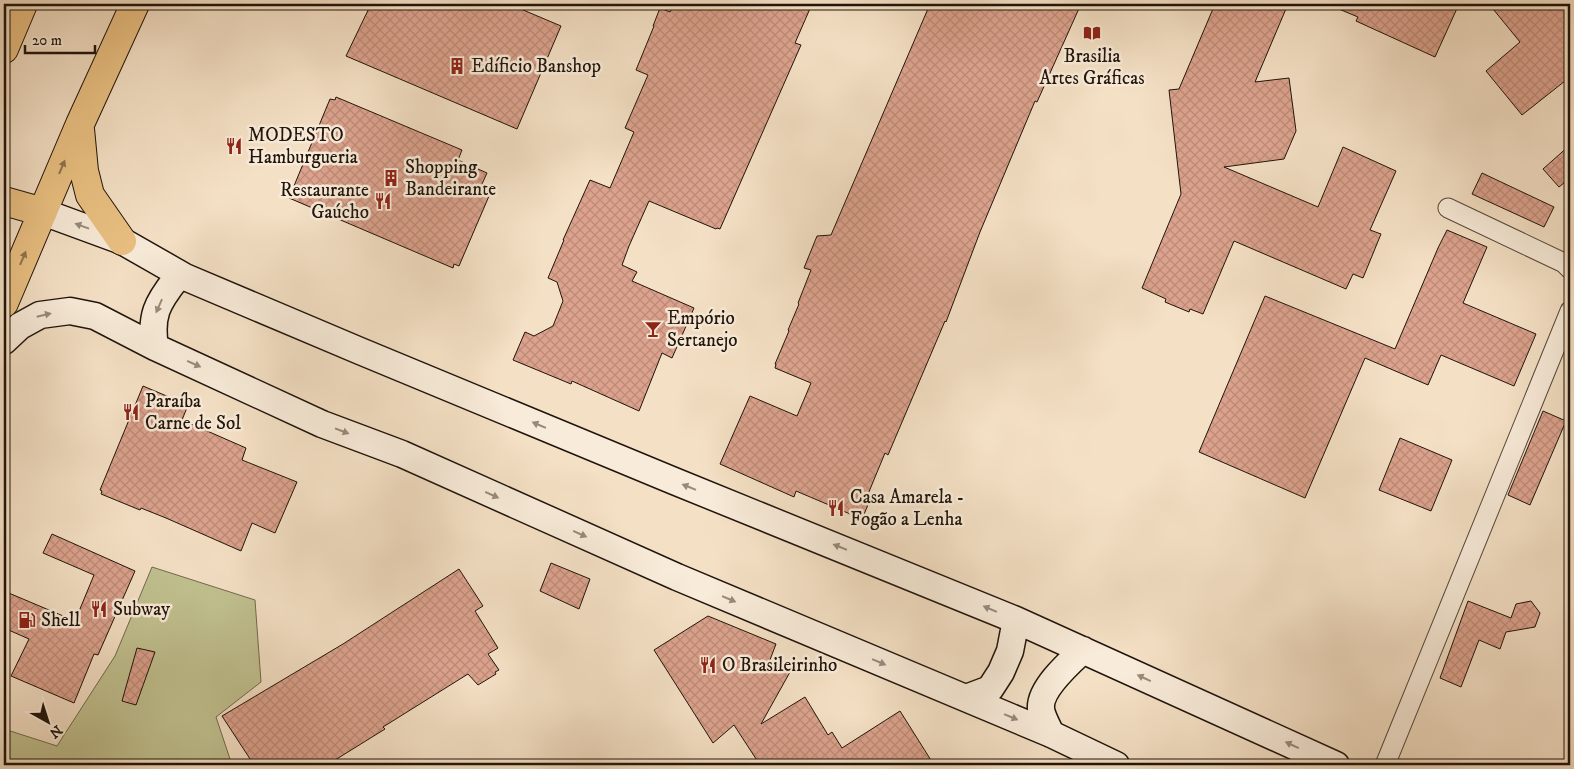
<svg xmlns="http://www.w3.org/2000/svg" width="1574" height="769" viewBox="0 0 1574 769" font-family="'IM FELL DW Pica',serif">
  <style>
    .green { fill: #c1c190; stroke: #706a4e }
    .building { fill: url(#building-cross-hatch); stroke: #20140b }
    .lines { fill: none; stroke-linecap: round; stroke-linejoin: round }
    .minor-casing { stroke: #55473a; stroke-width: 21 }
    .secondary-casing { stroke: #20140b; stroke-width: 29 }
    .trunk-casing { stroke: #20140b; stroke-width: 30 }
    .minor { stroke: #f8ebd9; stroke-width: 19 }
    .secondary { stroke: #f8ebd9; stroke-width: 26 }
    .trunk { stroke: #eac082; stroke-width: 28 }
    .oneway { fill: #8f734c }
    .oneway2 { fill: #978a7c }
    .labels { text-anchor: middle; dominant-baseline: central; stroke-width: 5; stroke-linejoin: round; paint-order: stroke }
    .poi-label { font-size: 19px; fill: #20140b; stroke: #f8ebd9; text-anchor: start }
  </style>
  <defs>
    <pattern id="building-cross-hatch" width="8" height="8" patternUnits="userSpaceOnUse" patternTransform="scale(1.25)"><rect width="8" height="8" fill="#dca28d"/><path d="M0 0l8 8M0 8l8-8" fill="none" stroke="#bc8b78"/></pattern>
  </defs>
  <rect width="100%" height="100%" fill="#f4e0c5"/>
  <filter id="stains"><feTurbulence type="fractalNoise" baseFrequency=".004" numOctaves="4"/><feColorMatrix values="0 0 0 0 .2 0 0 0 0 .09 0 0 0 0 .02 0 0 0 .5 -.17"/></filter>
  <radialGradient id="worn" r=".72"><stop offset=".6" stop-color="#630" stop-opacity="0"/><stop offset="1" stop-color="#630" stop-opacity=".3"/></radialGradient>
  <path class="green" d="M 152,567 L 255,600 L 261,682 L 216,717 L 232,765 L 4,765 L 4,729 L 57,746 L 115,656 Z"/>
  <path class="building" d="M 371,4 L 509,4 L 561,26 L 517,129 L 346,56 Z
    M 674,4 L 812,4 L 795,43 L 801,45 L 720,229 L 717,228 L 716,229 L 649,201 L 629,246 L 622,265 L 637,272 L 632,281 L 694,308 L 672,358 L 662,353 L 639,411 L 572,381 L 571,384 L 513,360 L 525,332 L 534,336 L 553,326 L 563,301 L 557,282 L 548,278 L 564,240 L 563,240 L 590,180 L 610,188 L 634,132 L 625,128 L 648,75 L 636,70 L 654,26 L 653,26 L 660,8 L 670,12 Z
    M 930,4 L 1081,4 L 1037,102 L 1035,101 L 980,232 L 946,322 L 945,321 L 888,455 L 885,453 L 866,499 L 870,500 L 862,519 L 796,491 L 794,497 L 720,464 L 750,396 L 797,416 L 811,383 L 775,368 L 776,364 L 775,364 L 789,331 L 788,330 L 799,304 L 798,303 L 811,270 L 804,268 L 817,236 L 831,235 Z
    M 1215,4 L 1288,4 L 1255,82 L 1289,78 L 1296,131 L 1284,159 L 1224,167 L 1318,207 L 1343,147 L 1396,171 L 1370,230 L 1381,234 L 1363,278 L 1353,274 L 1346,289 L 1234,241 L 1203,314 L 1190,309 L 1189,312 L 1165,302 L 1166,299 L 1142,288 L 1181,194 L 1169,90 L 1179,89 Z
    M 1327,4 L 1459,4 L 1435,57 L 1356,21 L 1358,17 Z
    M 1489,4 L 1570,4 L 1570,77 L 1522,115 L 1486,71 L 1520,42 Z
    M 336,97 L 462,150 L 458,160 L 487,173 L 482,184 L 492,189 L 459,266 L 454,264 L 453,268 L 289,198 L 330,99 L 335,100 Z
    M 1570,145 L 1570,178 L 1559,187 L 1543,169 Z
    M 1482,173 L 1554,207 L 1544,227 L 1472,194 Z
    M 1447,230 L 1487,247 L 1463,303 L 1536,334 L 1514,386 L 1441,355 L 1428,385 L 1365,358 L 1305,498 L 1199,452 L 1265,296 L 1395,349 L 1438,248 Z
    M 143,386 L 188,405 L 182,420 L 246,448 L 242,460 L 297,482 L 275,533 L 252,523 L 241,551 L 166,518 L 141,508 L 140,510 L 101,494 L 102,491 L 100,490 Z
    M 1543,411 L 1566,421 L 1530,505 L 1508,495 Z
    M 1400,438 L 1452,460 L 1431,511 L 1379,490 Z
    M 52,534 L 135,571 L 98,655 L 94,654 L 74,703 L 11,676 L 29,639 L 4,628 L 4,591 L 75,621 L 94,575 L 43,553 Z
    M 551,563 L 590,579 L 579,609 L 540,591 Z
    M 459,569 L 483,606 L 475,611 L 498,648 L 488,654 L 499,670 L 495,672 L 496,674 L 478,685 L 468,674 L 383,727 L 385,729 L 327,765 L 254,765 L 222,716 L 343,644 Z
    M 1468,601 L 1511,618 L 1516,604 L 1531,601 L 1540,613 L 1535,627 L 1506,632 L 1500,649 L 1479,640 L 1461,687 L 1440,678 Z
    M 708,616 L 776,644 L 768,665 L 790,672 L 761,724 L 805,697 L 828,735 L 832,732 L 842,748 L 900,711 L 934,765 L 760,765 L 734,725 L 713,743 L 654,650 Z
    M 137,648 L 155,652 L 136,705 L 122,701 Z"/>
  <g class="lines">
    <g class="minor-casing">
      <path id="minor" d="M 1448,208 L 1564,263 L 1570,269
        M 1385,765 L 1570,311"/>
    </g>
    <g class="secondary-casing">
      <path id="secondary" d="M 43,212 L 122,241 L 185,277 L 360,351 L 674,481 L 1016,620 L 1336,765
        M 4,341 L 20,326 L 40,315 L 70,311 L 95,316 L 155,347 L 322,424 L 402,454 L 677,577 L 1051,734 L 1116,765
        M 155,347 C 150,316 157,303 176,279 L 185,277
        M 966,698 L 990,689 L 1001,672 L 1010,651 L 1016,620
        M 1051,734 C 1048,727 1042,717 1041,709 C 1039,689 1070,662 1083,650"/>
    </g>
    <g class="trunk-casing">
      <path id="trunk" d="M 4,49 L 23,4
        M 80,129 L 84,171 L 90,195 L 122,241
        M 4,201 L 43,212
        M 4,303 L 80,124 L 135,4"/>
    </g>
    <use href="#minor" class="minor"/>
    <use href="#secondary" class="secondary"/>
    <use href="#trunk" class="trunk"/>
  </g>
  <defs><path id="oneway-solid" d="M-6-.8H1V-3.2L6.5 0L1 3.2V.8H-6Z" transform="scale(1.25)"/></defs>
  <g class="oneway">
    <use href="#oneway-solid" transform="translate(62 167) rotate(-67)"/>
    <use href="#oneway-solid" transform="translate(23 258) rotate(-67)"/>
  </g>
  <g class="oneway2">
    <use href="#oneway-solid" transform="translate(82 226) rotate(-160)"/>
    <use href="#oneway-solid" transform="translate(159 306) rotate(114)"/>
    <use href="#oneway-solid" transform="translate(44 315) rotate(-13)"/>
    <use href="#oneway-solid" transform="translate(194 364) rotate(24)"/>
    <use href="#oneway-solid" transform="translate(539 425) rotate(-157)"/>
    <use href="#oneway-solid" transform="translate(342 431) rotate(21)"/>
    <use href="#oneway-solid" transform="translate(689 487) rotate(-158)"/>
    <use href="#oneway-solid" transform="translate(492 495) rotate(24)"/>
    <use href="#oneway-solid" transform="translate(580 534) rotate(24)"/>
    <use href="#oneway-solid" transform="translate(840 547) rotate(-158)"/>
    <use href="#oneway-solid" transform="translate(729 599) rotate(23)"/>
    <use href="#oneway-solid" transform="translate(990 609) rotate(-157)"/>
    <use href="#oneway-solid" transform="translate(879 662) rotate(23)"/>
    <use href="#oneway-solid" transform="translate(1144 678) rotate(-155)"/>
    <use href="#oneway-solid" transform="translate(1011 717) rotate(23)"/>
    <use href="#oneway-solid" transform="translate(1292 745) rotate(-155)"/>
  </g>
  <defs>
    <g id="library-bare" transform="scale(1.35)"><path d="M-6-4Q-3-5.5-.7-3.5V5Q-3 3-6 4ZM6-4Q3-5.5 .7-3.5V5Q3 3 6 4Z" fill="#8f2418" stroke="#f8ebd9" stroke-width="2.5" paint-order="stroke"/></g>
    <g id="building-bare" transform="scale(1.35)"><path d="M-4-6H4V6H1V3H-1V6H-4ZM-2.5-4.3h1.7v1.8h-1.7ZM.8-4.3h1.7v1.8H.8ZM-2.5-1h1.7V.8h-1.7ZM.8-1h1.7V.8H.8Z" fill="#8f2418" stroke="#f8ebd9" stroke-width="2.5" paint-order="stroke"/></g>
    <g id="restaurant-bare" transform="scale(1.35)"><path d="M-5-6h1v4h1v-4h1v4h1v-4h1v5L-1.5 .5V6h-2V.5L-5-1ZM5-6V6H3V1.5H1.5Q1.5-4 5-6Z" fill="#8f2418" stroke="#f8ebd9" stroke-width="2.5" paint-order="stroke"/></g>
    <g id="bar-bare" transform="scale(1.35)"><path d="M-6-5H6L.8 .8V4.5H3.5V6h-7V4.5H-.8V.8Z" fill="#8f2418" stroke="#f8ebd9" stroke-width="2.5" paint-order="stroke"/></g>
    <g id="fuel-bare" transform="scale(1.35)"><path d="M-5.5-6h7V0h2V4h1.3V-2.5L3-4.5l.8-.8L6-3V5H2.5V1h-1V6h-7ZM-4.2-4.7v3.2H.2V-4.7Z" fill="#8f2418" stroke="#f8ebd9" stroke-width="2.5" paint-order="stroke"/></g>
  </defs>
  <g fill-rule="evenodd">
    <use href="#library-bare" x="1092" y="33"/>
    <use href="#building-bare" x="457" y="66"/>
    <use href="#restaurant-bare" x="234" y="146"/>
    <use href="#building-bare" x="391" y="178"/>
    <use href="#restaurant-bare" x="383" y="201"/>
    <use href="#bar-bare" x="653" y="329"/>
    <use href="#restaurant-bare" x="131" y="412"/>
    <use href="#restaurant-bare" x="836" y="508"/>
    <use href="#restaurant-bare" x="99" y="609"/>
    <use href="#fuel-bare" x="27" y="620"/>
    <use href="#restaurant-bare" x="708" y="665"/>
  </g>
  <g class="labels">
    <g class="poi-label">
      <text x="1092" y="56" text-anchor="middle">Brasilia<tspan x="1092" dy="22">Artes Gráficas</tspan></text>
      <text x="471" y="66">Edíficio Banshop</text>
      <text x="248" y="135">MODESTO<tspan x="248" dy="22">Hamburgueria</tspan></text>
      <text x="405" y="167">Shopping<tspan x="405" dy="22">Bandeirante</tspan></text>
      <text x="369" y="190" text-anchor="end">Restaurante<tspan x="369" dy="22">Gaúcho</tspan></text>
      <text x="667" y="318">Empório<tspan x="667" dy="22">Sertanejo</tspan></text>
      <text x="145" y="401">Paraíba<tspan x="145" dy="22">Carne de Sol</tspan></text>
      <text x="850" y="497">Casa Amarela -<tspan x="850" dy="22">Fogão a Lenha</tspan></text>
      <text x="113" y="609">Subway</text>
      <text x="41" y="620">Shell</text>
      <text x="722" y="665">O Brasileirinho</text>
    </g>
  </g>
  <rect width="1574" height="769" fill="none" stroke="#f4e0c5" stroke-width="20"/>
  <rect x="5" y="5" width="1564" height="759" fill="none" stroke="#20140b" stroke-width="2.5"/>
  <rect x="10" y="10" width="1554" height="749" fill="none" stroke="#20140b"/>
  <g transform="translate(48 722) rotate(141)" stroke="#f8ebd9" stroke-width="4" paint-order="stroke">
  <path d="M0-4L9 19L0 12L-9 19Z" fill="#20140b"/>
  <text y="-8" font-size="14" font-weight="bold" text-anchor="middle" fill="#20140b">N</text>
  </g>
  <path d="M25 45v8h70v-8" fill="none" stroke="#20140b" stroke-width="2.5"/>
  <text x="32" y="45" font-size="15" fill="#20140b" stroke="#f8ebd9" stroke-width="4" paint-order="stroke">20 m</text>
  <rect width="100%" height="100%" filter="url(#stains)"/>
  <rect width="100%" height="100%" fill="url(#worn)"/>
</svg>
